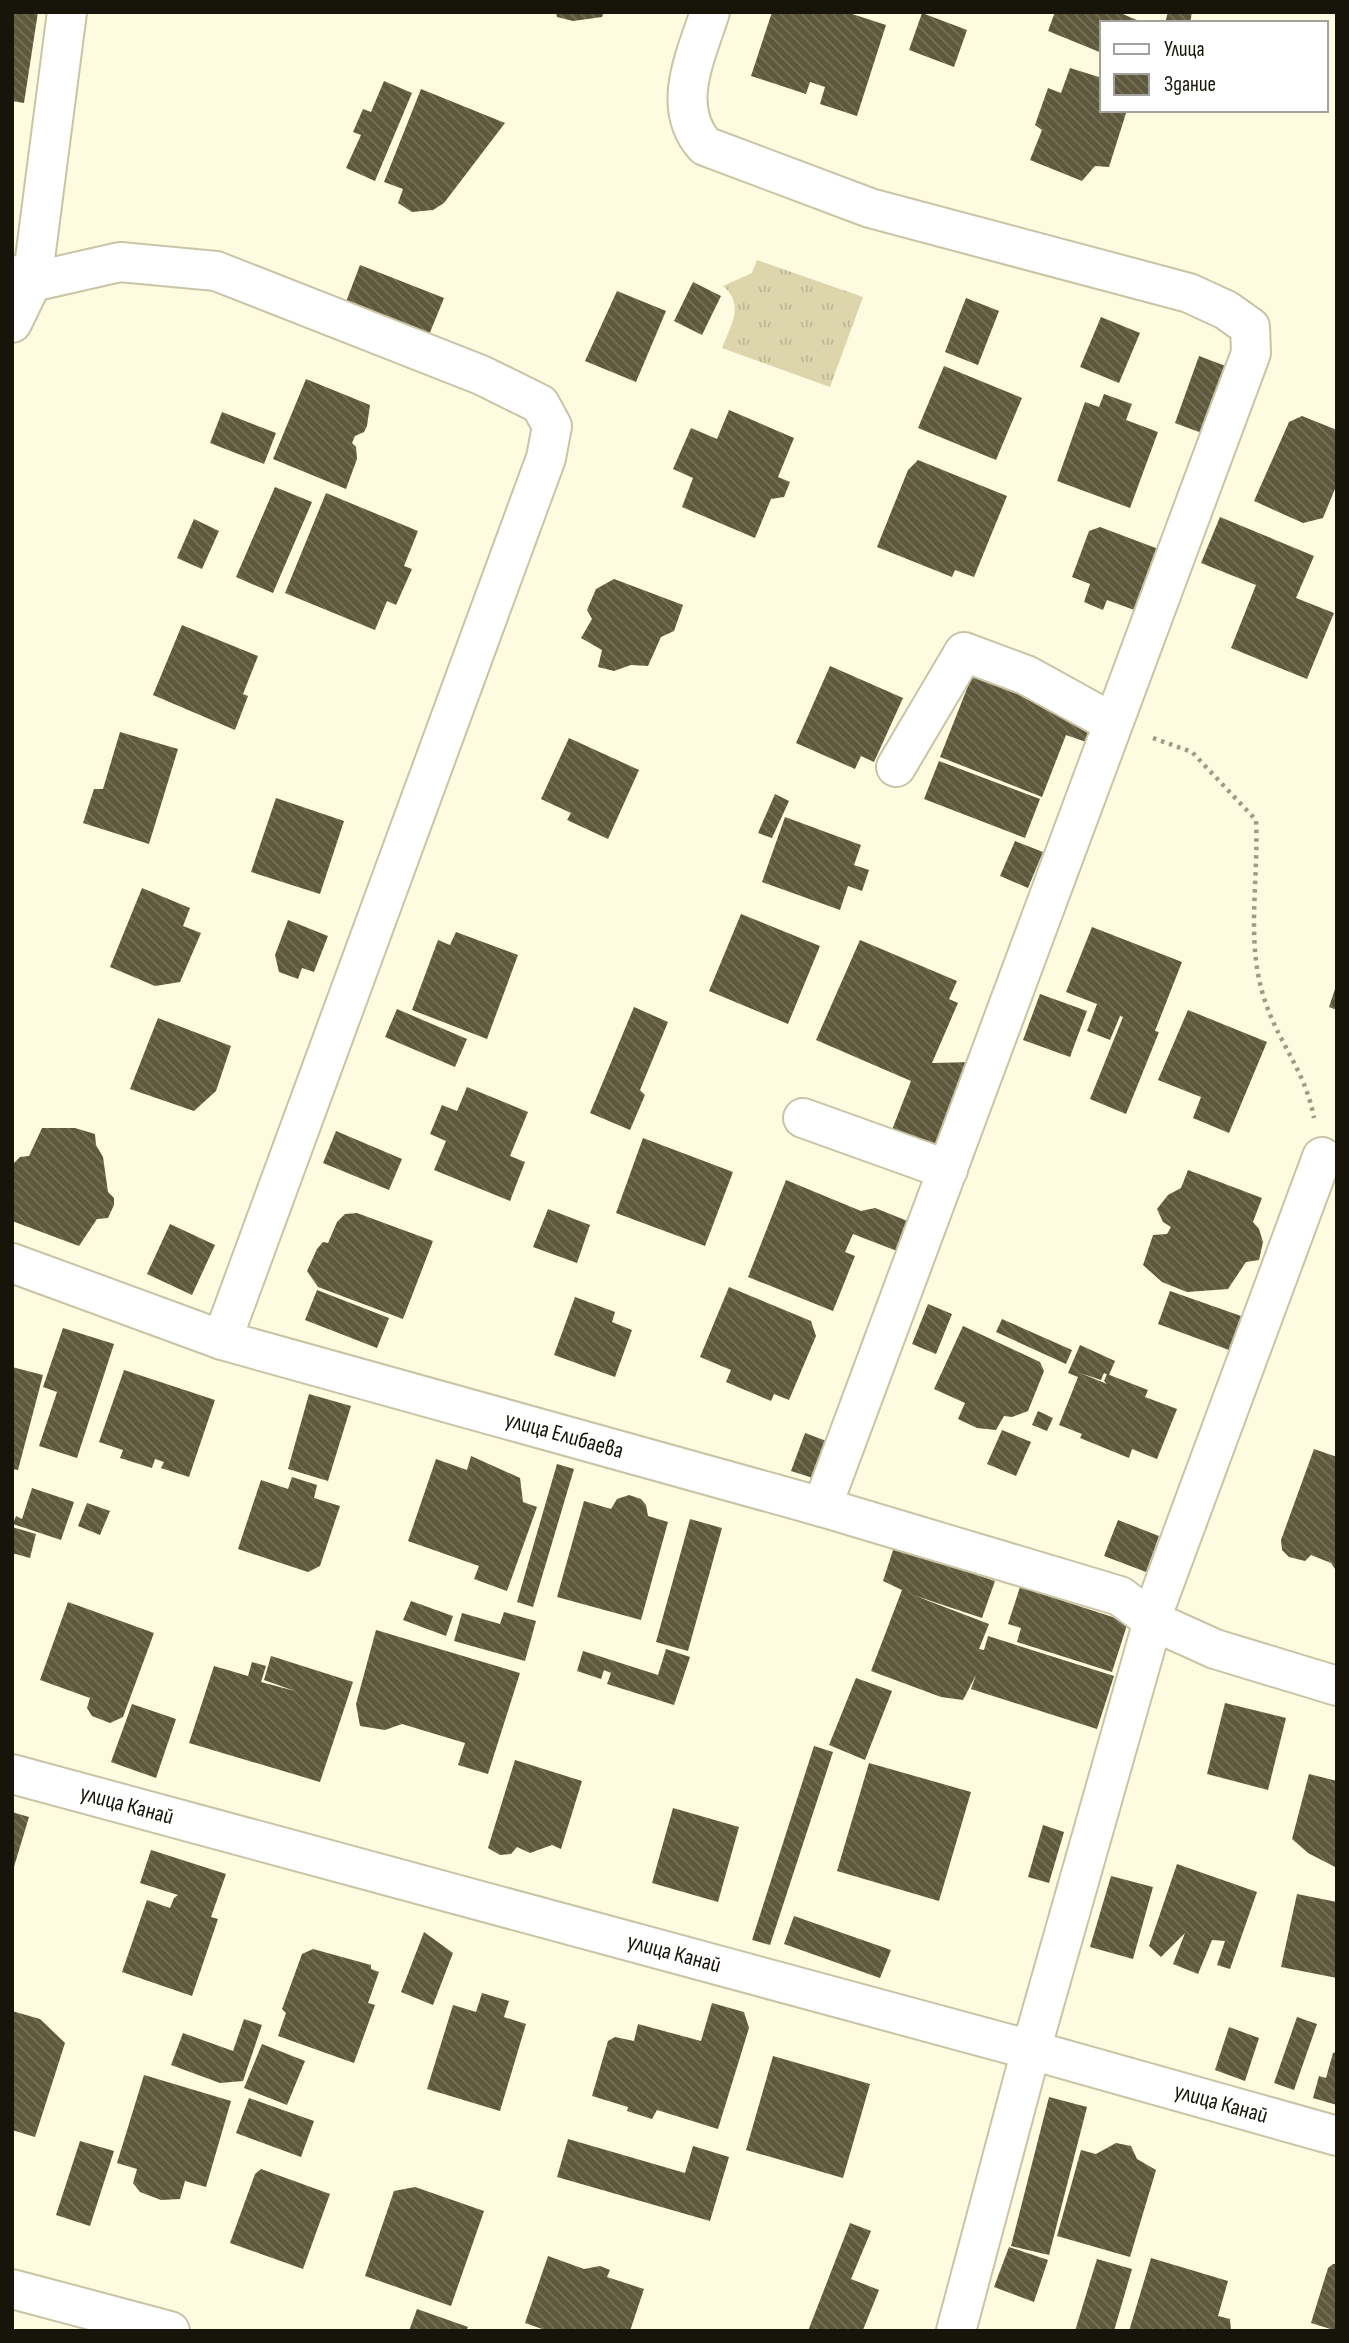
<svg xmlns="http://www.w3.org/2000/svg" width="1349" height="2343" viewBox="0 0 1349 2343" font-family="'Sofia Sans Condensed',sans-serif">
  <style>
    .grass { fill: url(#grass-tufts) }
    .building { fill: url(#building-back-hatch) }
    .lines { fill: none; stroke-linecap: round; stroke-linejoin: round }
    .minor-casing { stroke: #c9c4a5; stroke-width: 42 }
    .path { stroke: #9f9b87; stroke-width: 4.5; stroke-dasharray: 3.5 5; stroke-linecap: butt }
    .minor { stroke: #fff; stroke-width: 38 }
    .labels { text-anchor: middle; dominant-baseline: central; stroke-width: 7; stroke-linejoin: round; paint-order: stroke }
    .street-label { font-size: 23px; fill: #171509; stroke: #fff }
  </style>
  <defs>
    <pattern id="grass-tufts" width="24" height="20" patternUnits="userSpaceOnUse" patternTransform="scale(1.75)"><rect width="24" height="20" fill="#ddd6ad"/><path d="M3 7l-1-3M5 7V3M7 7l1-3M15 17l-1-3M17 17v-4M19 17l1-3" fill="none" stroke="#bdb794"/></pattern>
    <pattern id="building-back-hatch" width="6" height="6" patternUnits="userSpaceOnUse" patternTransform="scale(1.75)"><rect width="6" height="6" fill="#5e593d"/><path d="M-1 5l2 2M0 0l6 6M5-1l2 2" fill="none" stroke="#75715b"/></pattern>
  </defs>
  <rect width="100%" height="100%" fill="#fffbe0"/>
  <path class="grass" d="M 757,260 L 863,297 L 830,387 L 722,348 C 731,324 745,305 723,286 L 752,273 Z"/>
  <path class="building" d="M 12,12 L 38,12 L 24,103 L 12,101 Z
    M 556,12 L 604,12 L 602,17 L 573,21 L 557,17 Z
    M 772,12 L 846,12 L 886,25 L 857,116 L 820,104 L 825,87 L 810,82 L 806,94 L 751,76 Z
    M 1055,12 L 1118,12 L 1144,23 L 1102,23 L 1102,53 L 1048,31 Z
    M 1168,12 L 1192,12 L 1190,23 L 1165,23 Z
    M 922,13 L 967,30 L 954,67 L 909,50 Z
    M 1070,68 L 1102,78 L 1102,110 L 1127,110 L 1109,167 L 1095,166 L 1082,181 L 1030,160 L 1042,130 L 1035,125 L 1048,88 L 1061,93 Z
    M 384,81 L 412,93 L 375,181 L 346,168 L 361,135 L 353,132 L 363,109 L 371,112 Z
    M 421,89 L 505,123 L 444,203 L 433,210 L 412,212 L 398,203 L 403,189 L 384,182 Z
    M 360,265 L 444,298 L 429,335 L 346,302 Z
    M 693,282 L 721,296 L 702,335 L 674,321 Z
    M 617,291 L 666,311 L 636,382 L 585,361 Z
    M 966,298 L 999,311 L 978,365 L 945,352 Z
    M 1101,317 L 1140,333 L 1119,383 L 1080,367 Z
    M 1199,356 L 1231,368 L 1207,435 L 1175,423 Z
    M 944,366 L 1022,398 L 996,460 L 918,428 Z
    M 306,379 L 370,405 L 367,426 L 364,432 L 355,436 L 352,443 L 356,447 L 357,459 L 346,489 L 273,459 Z
    M 1104,394 L 1132,404 L 1126,420 L 1158,432 L 1130,508 L 1057,481 L 1085,402 L 1099,407 Z
    M 729,410 L 794,438 L 778,477 L 790,482 L 784,497 L 771,499 L 755,538 L 682,507 L 693,478 L 673,469 L 691,428 L 717,439 Z
    M 222,412 L 276,433 L 264,464 L 210,443 Z
    M 1302,416 L 1337,430 L 1337,484 L 1323,518 L 1303,523 L 1254,501 L 1289,422 Z
    M 918,460 L 1007,496 L 974,577 L 955,570 L 952,577 L 877,547 L 908,470 Z
    M 275,487 L 312,502 L 273,593 L 236,577 Z
    M 326,493 L 418,531 L 404,566 L 412,569 L 396,605 L 387,601 L 375,630 L 285,593 Z
    M 1220,517 L 1314,556 L 1296,598 L 1334,613 L 1307,679 L 1231,648 L 1256,585 L 1201,563 Z
    M 194,519 L 219,531 L 202,569 L 177,558 Z
    M 1100,527 L 1161,550 L 1137,611 L 1107,600 L 1103,610 L 1084,602 L 1090,584 L 1072,577 L 1089,531 Z
    M 614,579 L 683,605 L 674,631 L 661,637 L 648,666 L 631,665 L 614,671 L 598,667 L 602,650 L 581,638 L 592,619 L 587,610 L 596,589 Z
    M 182,625 L 258,656 L 243,694 L 248,696 L 235,730 L 153,695 Z
    M 830,666 L 903,698 L 874,762 L 861,756 L 855,769 L 796,743 Z
    M 972,676 L 1093,724 L 1086,742 L 1066,735 L 1042,797 L 940,757 Z
    M 120,732 L 178,749 L 149,844 L 83,823 L 94,789 L 103,789 Z
    M 569,738 L 639,770 L 608,839 L 567,820 L 571,813 L 541,799 Z
    M 939,761 L 1040,799 L 1025,838 L 924,799 Z
    M 775,794 L 789,801 L 772,838 L 758,833 Z
    M 276,798 L 344,821 L 320,894 L 251,872 Z
    M 785,817 L 861,845 L 854,865 L 869,870 L 862,891 L 848,886 L 840,910 L 762,882 Z
    M 1015,841 L 1043,852 L 1028,888 L 1000,876 Z
    M 142,888 L 190,908 L 183,926 L 201,933 L 180,982 L 155,986 L 110,967 Z
    M 741,914 L 820,946 L 788,1024 L 709,991 Z
    M 288,920 L 328,936 L 314,972 L 302,968 L 298,979 L 279,972 L 275,955 Z
    M 1092,927 L 1182,962 L 1155,1031 L 1159,1032 L 1126,1114 L 1090,1099 L 1123,1017 L 1120,1016 L 1110,1040 L 1087,1031 L 1097,1004 L 1066,992 Z
    M 456,932 L 518,955 L 487,1039 L 412,1010 L 438,940 L 450,945 Z
    M 860,940 L 957,981 L 949,999 L 958,1003 L 932,1063 L 974,1062 L 937,1153 L 890,1135 L 911,1081 L 816,1040 Z
    M 1337,983 L 1337,1010 L 1329,1007 Z
    M 1040,994 L 1087,1011 L 1070,1057 L 1023,1040 Z
    M 634,1007 L 668,1022 L 640,1090 L 645,1095 L 630,1130 L 590,1113 Z
    M 397,1009 L 467,1039 L 455,1067 L 385,1037 Z
    M 1188,1010 L 1267,1042 L 1229,1133 L 1193,1118 L 1201,1097 L 1158,1080 Z
    M 158,1018 L 231,1046 L 216,1091 L 194,1111 L 130,1089 Z
    M 467,1087 L 528,1112 L 510,1156 L 525,1162 L 510,1201 L 434,1170 L 446,1141 L 430,1134 L 442,1105 L 457,1111 Z
    M 42,1128 L 75,1128 L 95,1134 L 96,1145 L 103,1157 L 108,1192 L 114,1198 L 114,1205 L 108,1218 L 97,1219 L 79,1246 L 12,1221 L 12,1165 L 20,1157 L 29,1156 Z
    M 336,1131 L 402,1159 L 389,1190 L 323,1163 Z
    M 643,1138 L 733,1172 L 705,1246 L 616,1213 Z
    M 1188,1170 L 1262,1198 L 1253,1222 L 1259,1229 L 1263,1242 L 1259,1260 L 1246,1262 L 1228,1289 L 1187,1292 L 1162,1282 L 1143,1265 L 1153,1235 L 1167,1234 L 1171,1227 L 1163,1222 L 1157,1209 L 1168,1195 L 1181,1188 Z
    M 786,1180 L 861,1211 L 875,1208 L 910,1222 L 897,1251 L 853,1234 L 845,1252 L 855,1256 L 833,1311 L 748,1277 Z
    M 548,1209 L 590,1225 L 577,1263 L 533,1247 Z
    M 357,1213 L 433,1241 L 403,1319 L 318,1287 L 307,1271 L 317,1249 L 323,1242 L 328,1243 L 337,1222 L 345,1214 Z
    M 170,1224 L 215,1245 L 192,1295 L 147,1274 Z
    M 729,1287 L 811,1321 L 816,1336 L 789,1400 L 774,1394 L 771,1401 L 726,1382 L 731,1370 L 700,1357 Z
    M 317,1290 L 389,1318 L 377,1348 L 305,1320 Z
    M 1170,1291 L 1241,1316 L 1229,1350 L 1158,1324 Z
    M 575,1297 L 615,1312 L 612,1322 L 632,1330 L 615,1377 L 554,1355 Z
    M 928,1304 L 952,1314 L 936,1354 L 912,1344 Z
    M 1002,1319 L 1072,1350 L 1066,1364 L 996,1332 Z
    M 963,1326 L 1040,1362 L 1044,1371 L 1028,1411 L 1012,1417 L 1004,1416 L 996,1430 L 977,1428 L 958,1419 L 965,1403 L 934,1389 Z
    M 63,1328 L 114,1344 L 77,1458 L 39,1446 L 57,1392 L 43,1387 Z
    M 1080,1345 L 1115,1361 L 1109,1375 L 1104,1373 L 1101,1380 L 1080,1373 L 1107,1384 L 1104,1381 L 1107,1374 L 1148,1390 L 1145,1397 L 1177,1409 L 1157,1459 L 1132,1449 L 1129,1458 L 1080,1438 L 1082,1434 L 1059,1425 L 1078,1377 L 1068,1373 Z
    M 12,1367 L 43,1375 L 18,1470 L 12,1469 Z
    M 124,1370 L 215,1400 L 189,1477 L 161,1468 L 164,1462 L 155,1459 L 152,1468 L 120,1458 L 123,1450 L 99,1442 Z
    M 309,1394 L 351,1406 L 328,1481 L 288,1469 Z
    M 1038,1411 L 1053,1418 L 1047,1431 L 1032,1425 Z
    M 1002,1430 L 1031,1442 L 1016,1476 L 987,1464 Z
    M 805,1433 L 829,1442 L 816,1479 L 791,1471 Z
    M 1314,1449 L 1337,1457 L 1337,1572 L 1331,1563 L 1311,1555 L 1305,1561 L 1289,1557 L 1282,1550 L 1281,1540 Z
    M 471,1456 L 520,1478 L 523,1502 L 537,1507 L 507,1591 L 474,1579 L 479,1566 L 408,1541 L 436,1459 L 467,1470 Z
    M 557,1464 L 574,1469 L 533,1607 L 517,1602 Z
    M 292,1477 L 317,1485 L 314,1498 L 340,1506 L 320,1566 L 308,1572 L 238,1549 L 261,1480 L 288,1489 Z
    M 32,1488 L 74,1502 L 61,1540 L 13,1524 L 16,1516 L 22,1519 Z
    M 629,1495 L 641,1499 L 646,1505 L 648,1516 L 668,1522 L 641,1620 L 557,1597 L 584,1501 L 611,1509 L 617,1499 Z
    M 87,1503 L 110,1511 L 100,1535 L 78,1526 Z
    M 690,1519 L 722,1528 L 688,1651 L 656,1642 Z
    M 1118,1520 L 1159,1536 L 1146,1572 L 1104,1556 Z
    M 12,1527 L 36,1534 L 30,1558 L 12,1553 Z
    M 894,1547 L 995,1581 L 982,1618 L 913,1595 L 989,1624 L 979,1649 L 984,1650 L 988,1636 L 1114,1676 L 1097,1729 L 971,1689 L 976,1675 L 963,1700 L 941,1697 L 871,1671 L 902,1590 L 883,1581 Z
    M 1020,1587 L 1128,1622 L 1112,1672 L 1017,1642 L 1021,1628 L 1008,1624 Z
    M 411,1601 L 453,1616 L 446,1636 L 403,1620 Z
    M 68,1602 L 154,1633 L 123,1717 L 110,1723 L 92,1716 L 87,1708 L 90,1698 L 40,1680 Z
    M 504,1612 L 536,1621 L 525,1661 L 454,1641 L 462,1613 L 500,1624 Z
    M 376,1630 L 520,1673 L 488,1774 L 458,1765 L 465,1743 L 402,1724 L 385,1730 L 360,1726 L 356,1704 Z
    M 666,1649 L 690,1657 L 674,1705 L 607,1684 L 611,1673 L 604,1670 L 601,1679 L 577,1671 L 583,1651 L 658,1675 Z
    M 271,1656 L 353,1682 L 320,1782 L 189,1743 L 214,1666 L 248,1676 L 252,1662 L 266,1666 L 261,1682 L 295,1691 L 264,1680 Z
    M 856,1678 L 892,1691 L 865,1760 L 829,1745 Z
    M 1225,1703 L 1286,1718 L 1268,1790 L 1207,1774 Z
    M 132,1704 L 176,1719 L 156,1778 L 111,1762 Z
    M 814,1746 L 833,1752 L 770,1945 L 752,1940 Z
    M 515,1760 L 582,1781 L 561,1849 L 552,1845 L 530,1853 L 517,1847 L 511,1854 L 500,1855 L 488,1848 Z
    M 869,1763 L 971,1792 L 939,1901 L 837,1871 Z
    M 1309,1774 L 1337,1781 L 1337,1868 L 1308,1853 L 1292,1839 Z
    M 673,1808 L 739,1827 L 718,1902 L 652,1883 Z
    M 12,1812 L 29,1817 L 13,1870 L 12,1870 Z
    M 1043,1825 L 1064,1832 L 1049,1883 L 1028,1877 Z
    M 151,1850 L 226,1874 L 211,1917 L 218,1919 L 192,1996 L 122,1972 L 147,1900 L 170,1908 L 174,1898 L 178,1895 L 140,1883 Z
    M 1177,1864 L 1257,1892 L 1230,1969 L 1217,1965 L 1225,1941 L 1212,1940 L 1198,1974 L 1173,1964 L 1185,1933 L 1161,1957 L 1149,1946 Z
    M 1111,1876 L 1153,1887 L 1133,1959 L 1090,1947 Z
    M 1297,1894 L 1337,1902 L 1337,1978 L 1281,1967 Z
    M 794,1916 L 891,1950 L 880,1978 L 784,1944 Z
    M 424,1932 L 453,1953 L 433,2005 L 401,1992 Z
    M 313,1949 L 371,1965 L 371,1969 L 379,1972 L 368,2003 L 375,2005 L 354,2063 L 278,2036 L 286,2013 L 282,2009 L 302,1954 Z
    M 482,1993 L 509,2001 L 504,2017 L 526,2024 L 500,2111 L 427,2089 L 453,2005 L 476,2012 Z
    M 712,2003 L 744,2012 L 749,2028 L 718,2129 L 657,2110 L 652,2119 L 627,2111 L 628,2107 L 592,2096 L 608,2041 L 615,2037 L 634,2041 L 638,2024 L 701,2041 Z
    M 12,2011 L 40,2019 L 65,2043 L 35,2137 L 12,2130 Z
    M 1297,2017 L 1317,2024 L 1294,2090 L 1274,2083 Z
    M 244,2019 L 262,2025 L 243,2081 L 220,2083 L 171,2065 L 183,2033 L 233,2051 Z
    M 1229,2027 L 1259,2038 L 1245,2081 L 1215,2070 Z
    M 262,2044 L 305,2061 L 287,2105 L 244,2088 Z
    M 1337,2052 L 1337,2105 L 1313,2098 L 1319,2076 L 1326,2078 L 1333,2053 Z
    M 773,2056 L 870,2084 L 843,2178 L 746,2150 Z
    M 144,2075 L 231,2101 L 206,2187 L 185,2181 L 180,2199 L 161,2200 L 140,2192 L 133,2183 L 137,2169 L 117,2163 Z
    M 1049,2097 L 1087,2107 L 1049,2255 L 1011,2246 Z
    M 249,2098 L 314,2121 L 301,2157 L 236,2133 Z
    M 568,2139 L 685,2173 L 693,2146 L 729,2157 L 710,2221 L 557,2177 Z
    M 80,2141 L 114,2151 L 90,2226 L 56,2215 Z
    M 1116,2143 L 1131,2146 L 1137,2159 L 1156,2170 L 1130,2257 L 1057,2236 L 1081,2150 L 1096,2154 Z
    M 261,2169 L 330,2194 L 303,2269 L 230,2243 L 255,2174 Z
    M 415,2187 L 484,2211 L 451,2306 L 365,2276 L 394,2191 Z
    M 850,2223 L 871,2231 L 851,2279 L 879,2290 L 863,2330 L 808,2331 Z
    M 1009,2247 L 1048,2260 L 1034,2302 L 994,2287 Z
    M 548,2256 L 584,2269 L 600,2266 L 610,2270 L 607,2277 L 644,2289 L 630,2331 L 548,2331 L 525,2323 Z
    M 1151,2258 L 1228,2281 L 1218,2316 L 1230,2319 L 1231,2331 L 1129,2331 Z
    M 1097,2259 L 1132,2269 L 1114,2331 L 1075,2331 Z
    M 1333,2264 L 1337,2264 L 1337,2331 L 1311,2323 L 1328,2268 Z
    M 417,2309 L 468,2327 L 466,2331 L 409,2331 Z"/>
  <g class="lines">
    <g class="minor-casing">
      <g id="minor">
        <path d="M 710,12 C 696,56 670,107 705,146 L 870,208 L 1189,293 L 1226,310 L 1250,327 L 1251,353 L 822,1507"/>
        <path d="M 12,275 L 32,282 L 120,262 L 216,271 L 481,375 L 540,404 L 552,426 L 546,458 L 222,1340"/>
        <path d="M 12,323 L 32,282 L 67,12"/>
        <path d="M 896,767 L 964,652 L 1026,675 L 1113,723"/>
        <path d="M 803,1118 L 948,1170"/>
        <path id="s1" d="M 12,1263 L 222,1340 L 822,1507 L 1120,1596 L 1153,1621 L 1031,2050 L 956,2331"/>
        <path d="M 1151,1619 L 1322,1157"/>
        <path d="M 1153,1621 L 1215,1649 L 1337,1686"/>
        <path id="s2" d="M 12,1774 L 1031,2050 L 1337,2136"/>
        <path d="M 12,2289 L 170,2331"/>
      </g>
    </g>
    <path class="path" d="M 1153,738 L 1192,752 L 1256,820 C 1259,880 1245,943 1265,1001 C 1279,1044 1305,1070 1314,1118"/>
    <use href="#minor" class="minor"/>
  </g>
  <g class="labels">
    <g class="street-label">
      <text stroke="none"><textPath href="#s1" startOffset="579">улица Елибаева</textPath></text>
      <text stroke="none"><textPath href="#s2" startOffset="119">улица Канай</textPath></text>
      <text stroke="none"><textPath href="#s2" startOffset="686">улица Канай</textPath></text>
      <text stroke="none"><textPath href="#s2" startOffset="1253">улица Канай</textPath></text>
    </g>
  </g>
  <rect width="1349" height="2343" fill="none" stroke="#171509" stroke-width="28"/>
  <rect x="1100" y="21" width="228" height="91" fill="#ffffff" stroke="#a2a19d" stroke-width="2"/>
  <rect x="1114" y="44" width="35" height="10" fill="#ffffff" stroke="#a2a19d" stroke-width="2"/>
  <text x="1164" y="56" font-size="21" fill="#171509">Улица</text>
  <rect x="1114" y="74" width="35" height="21" fill="url(#building-back-hatch)" stroke="#a2a19d" stroke-width="2"/>
  <text x="1164" y="91" font-size="21" fill="#171509">Здание</text>
</svg>
